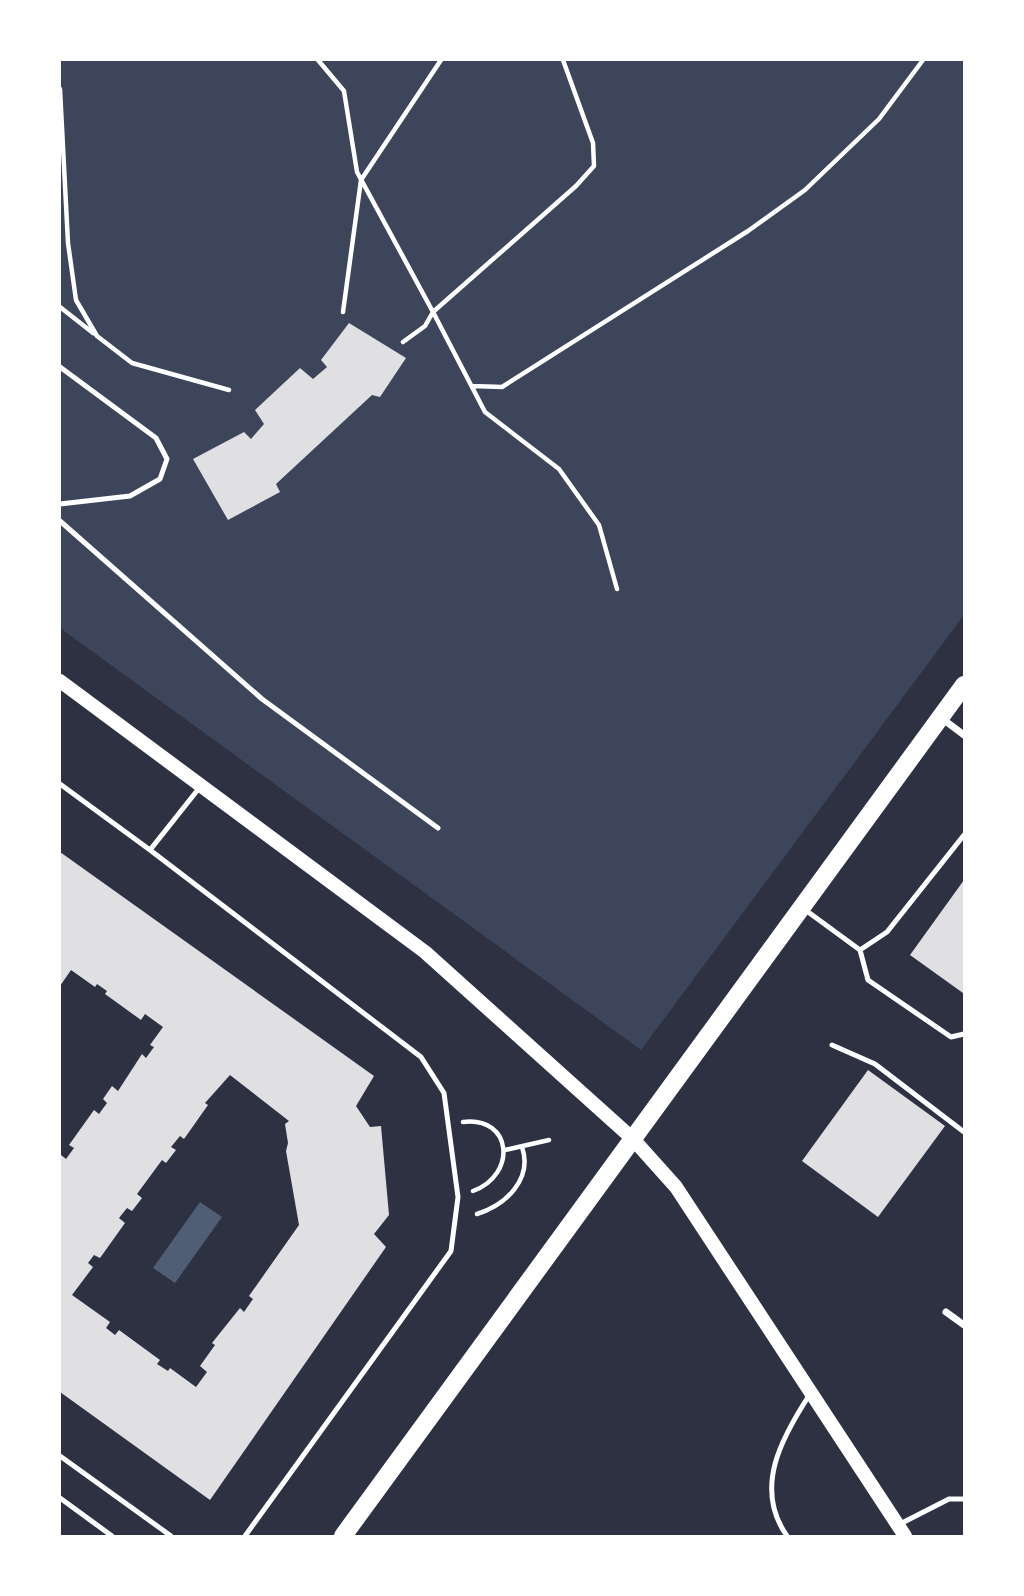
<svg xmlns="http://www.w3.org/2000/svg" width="1024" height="1596" viewBox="0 0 1024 1596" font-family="Montserrat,sans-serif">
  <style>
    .green { fill: #3c4559 }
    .water { fill: #4f5d75 }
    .building { fill: #e0e0e3; fill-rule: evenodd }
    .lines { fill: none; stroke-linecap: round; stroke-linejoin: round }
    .path { stroke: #fff; stroke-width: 4.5 }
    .service { stroke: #fff; stroke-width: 5 }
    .minor { stroke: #fff; stroke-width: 7 }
    .secondary { stroke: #fff; stroke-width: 14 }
    .primary { stroke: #fff; stroke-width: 18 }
  </style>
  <rect width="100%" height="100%" fill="#2d3142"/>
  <path class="green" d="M 60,60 L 964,60 L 964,615 L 641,1050 L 60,628 Z"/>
  <path class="water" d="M 200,1202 L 222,1217 L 175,1283 L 153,1268 Z"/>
  <path class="building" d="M 349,323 L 406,358 L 380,397 L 372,395 L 276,484 L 280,492 L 228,520 L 193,459 L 244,432 L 251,439 L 264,424 L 255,410 L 300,368 L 313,379 L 327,367 L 321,360 Z
    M 60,852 L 374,1076 L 356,1106 L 370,1127 L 381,1126 L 389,1215 L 374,1234 L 386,1247 L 210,1500 L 60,1392 L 60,1158 L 61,1155 L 66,1159 L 74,1148 L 69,1145 L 94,1110 L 99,1114 L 107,1103 L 103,1099 L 112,1086 L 118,1091 L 142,1054 L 146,1058 L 154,1047 L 150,1045 L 163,1027 L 145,1014 L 141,1020 L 105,994 L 107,991 L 97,984 L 95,987 L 71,970 L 60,986 ZM 230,1075 L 289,1121 L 285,1124 L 288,1143 L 286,1151 L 299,1225 L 249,1296 L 253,1299 L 244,1312 L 240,1308 L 212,1343 L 215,1345 L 200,1366 L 207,1372 L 196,1387 L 170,1368 L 168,1371 L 157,1364 L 160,1360 L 119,1330 L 115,1335 L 106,1328 L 110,1322 L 72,1295 L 93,1267 L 88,1263 L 94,1255 L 100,1258 L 125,1223 L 119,1218 L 127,1208 L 132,1211 L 142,1198 L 137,1194 L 162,1160 L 166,1163 L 176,1150 L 171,1147 L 180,1136 L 184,1139 L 208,1105 L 205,1103 Z
    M 964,880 L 964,990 L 963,993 L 910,955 Z
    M 868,1070 L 945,1126 L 878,1217 L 802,1161 Z"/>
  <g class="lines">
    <path class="path" d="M 318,60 L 344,91 L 357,172 L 433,312 L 576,186 L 594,166 L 593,143 L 563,60
      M 60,89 L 68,243 L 76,300 L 97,336 L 132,363 L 229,390
      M 60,307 L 93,333
      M 343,312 L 361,180 L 441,60
      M 403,342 L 425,326 L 433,312 L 485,412 L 559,469 L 599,525 L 617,589
      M 472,386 L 502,387 L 748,231 L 805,190 L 879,119 L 923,60
      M 463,1122 C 513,1116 517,1175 473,1191
      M 505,1150 L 549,1140
      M 477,1214 C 506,1205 533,1179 522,1147"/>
    <path class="service" d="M 60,367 L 156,438 L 167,459 L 160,479 L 130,496 L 60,504
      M 60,521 L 262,699 L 438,828
      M 60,784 L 150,850
      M 200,787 L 150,850 L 421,1057 L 444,1093 L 458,1197 L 451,1251 L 245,1536
      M 804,909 L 860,950 L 868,980 L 951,1037 L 964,1034
      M 860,950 L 887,932 L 964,835
      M 832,1045 L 875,1064 L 964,1132
      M 60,1456 L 171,1536
      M 60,1498 L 112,1536
      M 900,1524 L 949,1499 L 964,1499
      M 787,1536 C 753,1488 782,1437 810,1394"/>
    <path class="minor" d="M 940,717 L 964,735
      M 946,1312 L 964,1325"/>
    <path class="secondary" d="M 60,681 L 425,952 L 633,1139 L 676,1187 L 905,1536"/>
    <path class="primary" d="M 343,1536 L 964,685"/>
  </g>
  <rect width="1024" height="1596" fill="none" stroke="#ffffff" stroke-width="122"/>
</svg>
